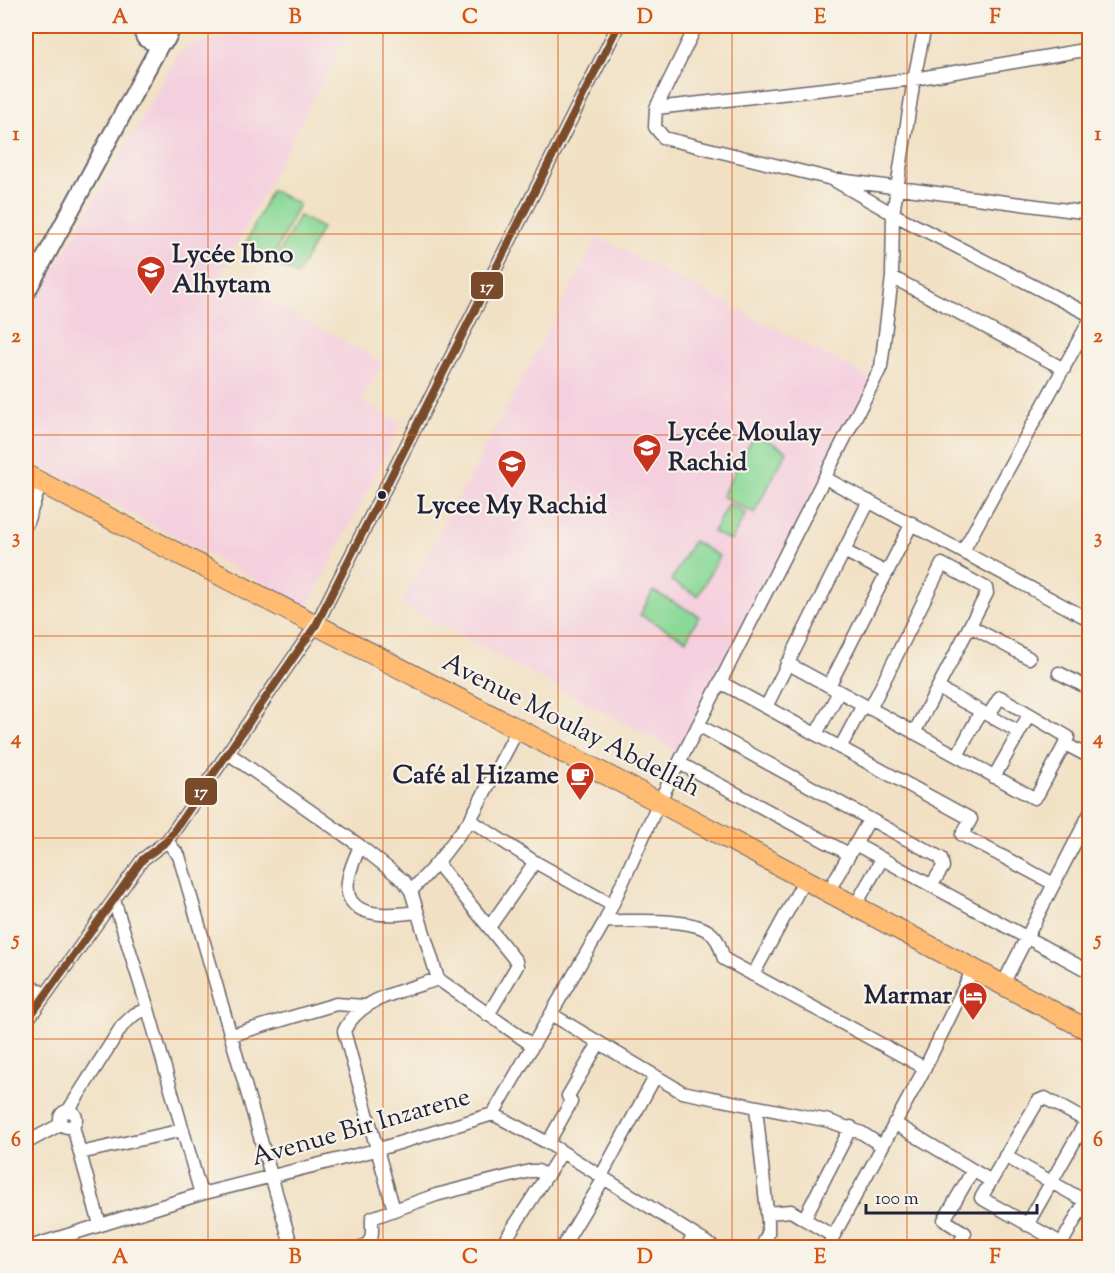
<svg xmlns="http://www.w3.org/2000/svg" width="1115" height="1273" viewBox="0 0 1115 1273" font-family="'Sorts Mill Goudy',serif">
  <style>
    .built { fill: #f4cfde }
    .garden { fill: #8bd998; stroke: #567e6a; stroke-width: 1.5 }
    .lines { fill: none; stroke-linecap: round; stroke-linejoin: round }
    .minor-casing { stroke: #6a646b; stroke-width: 15 }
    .tertiary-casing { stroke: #6a646b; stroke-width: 20 }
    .primary-casing { stroke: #6a646b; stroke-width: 22 }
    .minor { stroke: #fff; stroke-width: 12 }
    .tertiary { stroke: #fff; stroke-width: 16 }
    .primary { stroke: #ffbb71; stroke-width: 20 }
    .bus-1-casing { stroke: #f7f3e8; stroke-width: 12 }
    .bus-1 { stroke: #7a4b2a; stroke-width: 8 }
    .grid { fill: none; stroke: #d45411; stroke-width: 1.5; stroke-opacity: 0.55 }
    .bus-dot { fill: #22223b; stroke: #f7f3e8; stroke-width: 2 }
    .labels { text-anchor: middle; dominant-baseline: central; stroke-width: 4.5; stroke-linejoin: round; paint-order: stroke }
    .poi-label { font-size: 26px; font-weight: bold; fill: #22223b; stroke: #f7f3e8; text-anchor: start }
    .street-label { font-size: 26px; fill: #22223b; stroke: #f7f3e8 }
    .line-badge { stroke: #f7f3e8; stroke-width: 2 }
    .badge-label { font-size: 16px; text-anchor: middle; font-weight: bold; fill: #fff }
    .neatline { fill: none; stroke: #d45411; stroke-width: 2 }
    .grid-label { font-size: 20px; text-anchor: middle; font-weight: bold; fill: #d45411 }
  </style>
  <rect width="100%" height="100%" fill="#f7f3e8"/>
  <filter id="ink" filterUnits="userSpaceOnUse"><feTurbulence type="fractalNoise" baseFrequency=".0167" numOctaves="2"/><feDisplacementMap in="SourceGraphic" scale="12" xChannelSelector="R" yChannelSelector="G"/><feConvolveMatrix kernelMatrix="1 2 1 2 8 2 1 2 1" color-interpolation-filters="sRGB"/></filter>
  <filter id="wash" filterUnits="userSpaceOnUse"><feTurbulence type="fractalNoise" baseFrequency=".008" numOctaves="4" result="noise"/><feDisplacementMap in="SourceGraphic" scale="24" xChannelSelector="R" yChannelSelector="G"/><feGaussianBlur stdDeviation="1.35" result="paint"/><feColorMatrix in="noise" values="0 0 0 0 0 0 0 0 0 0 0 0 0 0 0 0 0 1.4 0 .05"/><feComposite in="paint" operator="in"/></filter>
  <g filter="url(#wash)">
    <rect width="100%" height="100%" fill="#f1e0c3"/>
    <path class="built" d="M 292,26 L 332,26 L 347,35 L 221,273 L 383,363 L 361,401 L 402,423 L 308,607 L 26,458 L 26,319 L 177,56 L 193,43 Z
      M 598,237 L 871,378 L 774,569 L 676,751 L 401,604 Z"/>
    <path class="garden" d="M 271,190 L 299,204 L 271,261 L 244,248 Z
      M 299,216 L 322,228 L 297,275 L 274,263 Z
      M 755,434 L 787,451 L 754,513 L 722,496 Z
      M 728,503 L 746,513 L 731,541 L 713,532 Z
      M 693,541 L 719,556 L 698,596 L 671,581 Z
      M 653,591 L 699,616 L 686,640 L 640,615 Z"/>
  </g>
  <g filter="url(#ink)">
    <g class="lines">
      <g class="minor-casing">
        <path id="minor" d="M 696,26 L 656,108 L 655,127 L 664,138 L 832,179 L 893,214 L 1090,315
          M 656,108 L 914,79 L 1090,49
          M 839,180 L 1090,213
          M 892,277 L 1064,369
          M 825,478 L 1090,620
          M 26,525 L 41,483
          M 844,551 L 887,573
          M 963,551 L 1090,320
          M 970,626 L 1029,658
          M 787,663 L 1034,798 L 1038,794 L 1065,744
          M 1059,673 L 1090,689
          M 720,682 L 971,819 L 962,835 L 1054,884
          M 829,686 L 912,523
          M 938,688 L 1019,732
          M 766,707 L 869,501
          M 870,709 L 942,564 L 986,588 L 987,593 L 914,733
          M 989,715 L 1000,697 L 1068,737 L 1065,744 L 1090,757
          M 698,725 L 941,858 L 943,867 L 931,886
          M 816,734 L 839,692
          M 840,748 L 863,705
          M 228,753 L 360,846 L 404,881 L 411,891 L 438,979 L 532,1045
          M 957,756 L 981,711
          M 679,763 L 849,854
          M 994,777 L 1029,715
          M 470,820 L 535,862 L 612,905
          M 1078,836 L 1090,842
          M 167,841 L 179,856 L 292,1248
          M 855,844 L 1090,972
          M 360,846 C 356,856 351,866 349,876 C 338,920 390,916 416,912
          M 437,863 L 516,961 L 517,966 L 488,1015
          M 411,891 L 437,863 L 470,820 L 518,729
          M 828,892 L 869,820
          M 114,900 L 148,1009
          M 855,906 L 882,859
          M 605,921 C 631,922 686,917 708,931 C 719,938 720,948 724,959 L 925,1068
          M 490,926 L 535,862
          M 753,975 L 805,879
          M 26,982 L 45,995
          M 1003,984 L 1090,813
          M 551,1014 L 682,1092 L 829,1121 L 862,1133 L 882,1146
          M 26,1022 L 143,859 L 167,841 L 316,625 L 618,26
          M 232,1035 L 336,1004 L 364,1006
          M 756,1107 L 768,1222 L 768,1234 L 761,1248
          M60 1119a8 8 0 1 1 16 0a8 8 0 1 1-16 0Z
          M 68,1111 L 122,1026 L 135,1014 L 148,1009 L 201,1194
          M 493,1114 L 605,921 L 659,802 L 881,367 L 892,277 L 893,214 L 914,79 L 925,26
          M 894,1123 L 991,1181
          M 73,1126 L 80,1153 L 183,1130
          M 26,1143 L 61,1124
          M 548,1143 L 571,1102 L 568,1096 L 599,1043
          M 80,1153 L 100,1225
          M 1005,1156 L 1085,1201
          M 601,1176 L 655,1077
          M 394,1210 L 436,1195 L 530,1171 L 538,1171 L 547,1176
          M 767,1213 L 791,1211 L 804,1219
          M 1027,1225 L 1086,1121
          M 833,1236 L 804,1219 L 851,1127
          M 1061,1243 L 981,1198 L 1038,1101 L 1045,1098 L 1090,1123
          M 26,1248 L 201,1194 L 376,1150 L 493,1114 L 548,1143 L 715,1248
          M 361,1248 C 376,1240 371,1232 372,1218 L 394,1210 L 344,1031 C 360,997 404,991 438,979
          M 500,1248 L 562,1152
          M 562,1248 L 604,1178
          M 686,1248 L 694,1235
          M 827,1248 L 925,1068 L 973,969
          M 957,1248 L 965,1233 L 944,1220 L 973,1170
          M 1059,1248 L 1090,1193"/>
      </g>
      <g class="tertiary-casing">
        <path id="tertiary" d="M 140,26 L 145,38 L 155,43 L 166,40 L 173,26
          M 26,293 L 161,43"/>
      </g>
      <g class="primary-casing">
        <path id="primary" d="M 26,475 L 659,802 L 1090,1031"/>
      </g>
      <use href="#minor" class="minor"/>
      <use href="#tertiary" class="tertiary"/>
      <use href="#primary" class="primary"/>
      <g class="bus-1-casing">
        <path id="bus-1" d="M 26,1022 L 143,859 L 167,841 L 316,625 L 618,26"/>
      </g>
      <use href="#bus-1" class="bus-1"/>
    </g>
  </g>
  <path class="grid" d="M 208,26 L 208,1248M 383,26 L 383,1248M 558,26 L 558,1248M 732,26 L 732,1248M 907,26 L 907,1248M 26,234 L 1090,234M 26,435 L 1090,435M 26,636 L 1090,636M 26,838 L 1090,838M 26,1039 L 1090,1039"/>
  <defs>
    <g id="university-pin" transform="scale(1.5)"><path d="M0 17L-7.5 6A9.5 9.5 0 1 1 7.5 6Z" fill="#c8321e" stroke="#f7f3e8"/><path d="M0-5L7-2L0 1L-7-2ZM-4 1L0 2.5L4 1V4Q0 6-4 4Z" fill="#fff"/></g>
    <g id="school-pin" transform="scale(1.5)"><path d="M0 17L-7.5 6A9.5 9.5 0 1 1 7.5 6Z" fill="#c8321e" stroke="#f7f3e8"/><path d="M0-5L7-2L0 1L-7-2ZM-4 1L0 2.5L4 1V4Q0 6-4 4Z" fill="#fff"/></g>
    <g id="cafe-pin" transform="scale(1.5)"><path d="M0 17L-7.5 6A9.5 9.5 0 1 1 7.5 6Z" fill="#c8321e" stroke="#f7f3e8"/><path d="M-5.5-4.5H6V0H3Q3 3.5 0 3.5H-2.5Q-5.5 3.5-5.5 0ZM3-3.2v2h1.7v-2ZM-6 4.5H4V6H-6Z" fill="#fff"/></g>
    <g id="hotel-pin" transform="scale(1.5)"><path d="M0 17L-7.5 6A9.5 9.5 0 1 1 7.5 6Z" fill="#c8321e" stroke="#f7f3e8"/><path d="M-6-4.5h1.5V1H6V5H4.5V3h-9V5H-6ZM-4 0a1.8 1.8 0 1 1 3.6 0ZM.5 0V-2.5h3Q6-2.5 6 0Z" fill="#fff"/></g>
  </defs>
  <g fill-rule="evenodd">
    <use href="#university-pin" x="151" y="270"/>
    <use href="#university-pin" x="647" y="448"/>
    <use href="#school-pin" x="512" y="464"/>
    <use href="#cafe-pin" x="580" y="776"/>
    <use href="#hotel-pin" x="973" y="996"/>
  </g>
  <circle class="bus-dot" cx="382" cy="495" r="5"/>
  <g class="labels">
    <g class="poi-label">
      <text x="172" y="255">Lycée Ibno<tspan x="172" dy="30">Alhytam</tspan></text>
      <text x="668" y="433">Lycée Moulay<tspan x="668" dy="30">Rachid</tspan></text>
      <text x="512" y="506" text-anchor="middle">Lycee My Rachid</text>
      <text x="559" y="776" text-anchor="end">Café al Hizame</text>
      <text x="952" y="996" text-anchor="end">Marmar</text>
    </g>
    <g class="street-label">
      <text transform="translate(571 726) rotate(27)">Avenue Moulay Abdellah</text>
      <text transform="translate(361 1128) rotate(-16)">Avenue Bir Inzarene</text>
    </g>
  </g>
  <g class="line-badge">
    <rect x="470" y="271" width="34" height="29" rx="6" fill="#7a4b2a"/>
    <rect x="184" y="777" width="34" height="29" rx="6" fill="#7a4b2a"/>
  </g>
  <g class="badge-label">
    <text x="487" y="292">17</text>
    <text x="201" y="797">17</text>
  </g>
  <rect width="1115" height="1273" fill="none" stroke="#f7f3e8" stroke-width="66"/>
  <path d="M866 1204v9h171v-9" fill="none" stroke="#22223b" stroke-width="3"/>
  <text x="875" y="1204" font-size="18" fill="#22223b" stroke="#f7f3e8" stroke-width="4.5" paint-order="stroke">100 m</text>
  <rect x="33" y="33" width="1049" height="1207" class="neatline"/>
  <g class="grid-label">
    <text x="120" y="23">A</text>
    <text x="295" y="23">B</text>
    <text x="470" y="23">C</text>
    <text x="645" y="23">D</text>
    <text x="820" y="23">E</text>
    <text x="995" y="23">F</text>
    <text x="16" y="140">1</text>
    <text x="1098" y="140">1</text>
    <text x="16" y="342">2</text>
    <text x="1098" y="342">2</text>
    <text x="16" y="543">3</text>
    <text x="1098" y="543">3</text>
    <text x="16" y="744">4</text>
    <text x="1098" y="744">4</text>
    <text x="16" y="945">5</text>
    <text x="1098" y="945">5</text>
    <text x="16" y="1146">6</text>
    <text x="1098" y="1146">6</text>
    <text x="120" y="1263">A</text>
    <text x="295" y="1263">B</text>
    <text x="470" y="1263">C</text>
    <text x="645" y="1263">D</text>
    <text x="820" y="1263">E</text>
    <text x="995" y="1263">F</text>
  </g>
</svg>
